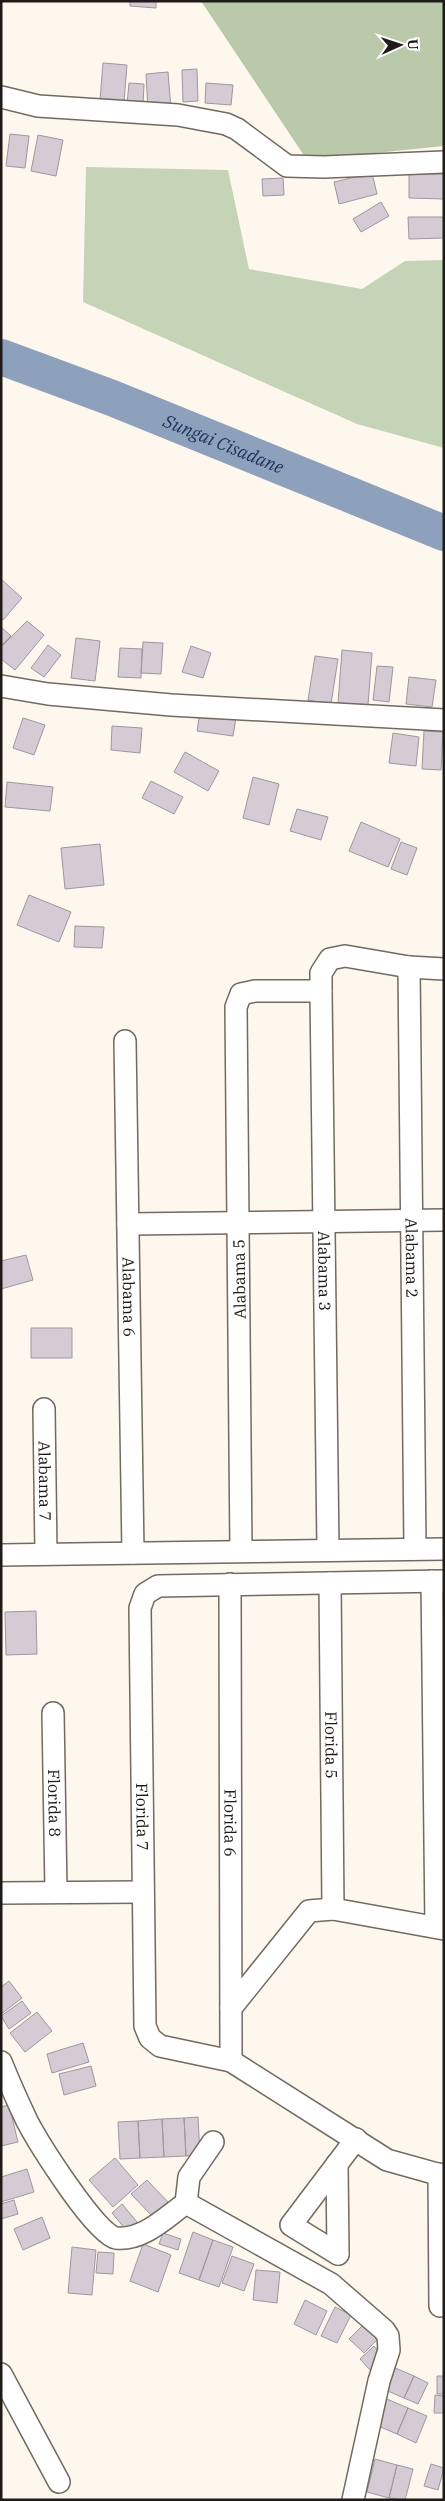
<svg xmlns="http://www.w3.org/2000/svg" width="445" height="2501" viewBox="0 0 445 2501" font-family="'IBM Plex Serif',serif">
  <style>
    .green { fill: #c5d4b7 }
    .forest { fill: #b9c9aa }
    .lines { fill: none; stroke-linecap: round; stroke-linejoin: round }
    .river { stroke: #8ea1bc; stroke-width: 36 }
    .building { fill: #d5cbd4; stroke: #a0969f }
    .minor-casing { stroke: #726a61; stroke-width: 24 }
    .minor { stroke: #fff; stroke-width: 21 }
    .labels { text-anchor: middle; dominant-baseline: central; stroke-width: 5; stroke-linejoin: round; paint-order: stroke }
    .street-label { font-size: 16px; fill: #1e1b18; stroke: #fff }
    .water-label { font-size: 18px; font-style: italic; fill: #183359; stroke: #fff }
  </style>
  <rect width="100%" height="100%" fill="#fef7ee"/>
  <path class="green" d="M 86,167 L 228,170 L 249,269 L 362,289 L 405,261 L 444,260 L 444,448 L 357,424 L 83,302 Z"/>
  <path class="forest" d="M 201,1 L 444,1 L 444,146 L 307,160 Z"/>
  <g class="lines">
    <path class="river" id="s1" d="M 1,357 L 112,398 L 444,533"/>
  </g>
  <path class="building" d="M 130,1 L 156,1 L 156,8 L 130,6 Z
    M 103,63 L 127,65 L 124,102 L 100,100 Z
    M 197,69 L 198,101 L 183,102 L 182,70 Z
    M 168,72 L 171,109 L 148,111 L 146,74 Z
    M 129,83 L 144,84 L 143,105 L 127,104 Z
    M 206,83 L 233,85 L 231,105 L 205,103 Z
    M 10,134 L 29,136 L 25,168 L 6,166 Z
    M 38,135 L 63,140 L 56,176 L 31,171 Z
    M 372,173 L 377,194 L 339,204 L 334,182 Z
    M 409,174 L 444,174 L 444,199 L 409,198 Z
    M 283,178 L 284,195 L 263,196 L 262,179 Z
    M 381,202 L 389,216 L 361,232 L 353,219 Z
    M 408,217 L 444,217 L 444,238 L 409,239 Z
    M 1,579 L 22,598 L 3,620 L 1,618 Z
    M 27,621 L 44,635 L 15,670 L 1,659 L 1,647 Z
    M 1,627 L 11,636 L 1,646 Z
    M 76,638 L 100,641 L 95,681 L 71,678 Z
    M 143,642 L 163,643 L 161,674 L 141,673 Z
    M 48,645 L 61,655 L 44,677 L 31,668 Z
    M 191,646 L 211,653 L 203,678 L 182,672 Z
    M 120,648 L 142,649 L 141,678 L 118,677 Z
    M 342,650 L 372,653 L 368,705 L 338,703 Z
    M 315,656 L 338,659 L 331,704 L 308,700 Z
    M 377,666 L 393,667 L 389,702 L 373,700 Z
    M 409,677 L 436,680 L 432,707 L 406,704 Z
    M 200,712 L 236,718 L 233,736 L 197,731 Z
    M 23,718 L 45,725 L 34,755 L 13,748 Z
    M 112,726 L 142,728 L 140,753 L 111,750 Z
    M 424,731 L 443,732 L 441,770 L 422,769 Z
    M 393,733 L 419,737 L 416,766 L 389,763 Z
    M 185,752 L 219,771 L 208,791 L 174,772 Z
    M 253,777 L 279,784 L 269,825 L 243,818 Z
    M 151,781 L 183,797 L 174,814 L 142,798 Z
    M 7,782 L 53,787 L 50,811 L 5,807 Z
    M 297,809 L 328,817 L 321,840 L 290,831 Z
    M 361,822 L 400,839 L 388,867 L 349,851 Z
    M 401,842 L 417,848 L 407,875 L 391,869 Z
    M 100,844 L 104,885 L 65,889 L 61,848 Z
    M 29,895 L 71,912 L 59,942 L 17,925 Z
    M 75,926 L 104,927 L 102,948 L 74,947 Z
    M 26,1255 L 33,1280 L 1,1289 L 1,1261 Z
    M 31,1328 L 72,1328 L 72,1358 L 31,1358 Z
    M 36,1611 L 37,1654 L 6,1655 L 5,1612 Z
    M 9,1981 L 22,1998 L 1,2014 L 1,1987 Z
    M 22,2001 L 31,2013 L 9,2029 L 1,2016 Z
    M 37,2012 L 52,2031 L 25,2052 L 10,2033 Z
    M 83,2043 L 89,2062 L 52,2073 L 47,2054 Z
    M 91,2066 L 96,2086 L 64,2095 L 59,2074 Z
    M 9,2105 L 18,2142 L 1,2146 L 1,2107 Z
    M 198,2117 L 200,2155 L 186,2156 L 184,2118 Z
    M 184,2118 L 186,2156 L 164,2157 L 162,2119 Z
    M 162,2119 L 164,2157 L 140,2158 L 138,2121 Z
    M 138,2121 L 140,2158 L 120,2159 L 118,2122 Z
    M 115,2158 L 138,2185 L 113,2207 L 89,2180 Z
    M 27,2169 L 34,2192 L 1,2202 L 1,2177 Z
    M 147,2180 L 168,2202 L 153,2217 L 131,2194 Z
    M 14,2200 L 18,2214 L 1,2219 L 1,2204 Z
    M 122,2204 L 137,2222 L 126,2230 L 112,2213 Z
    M 42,2217 L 50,2238 L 23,2250 L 14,2229 Z
    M 193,2232 L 213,2240 L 199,2280 L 179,2273 Z
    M 163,2233 L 181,2239 L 178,2250 L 159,2244 Z
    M 213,2240 L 233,2247 L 219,2287 L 199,2280 Z
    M 143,2244 L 171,2255 L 158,2292 L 130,2281 Z
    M 72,2247 L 96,2250 L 92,2295 L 68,2293 Z
    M 98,2252 L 114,2253 L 113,2274 L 96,2273 Z
    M 232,2256 L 254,2264 L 244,2291 L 222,2283 Z
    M 256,2270 L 280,2272 L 277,2303 L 253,2300 Z
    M 305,2300 L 327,2311 L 316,2335 L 294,2324 Z
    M 335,2307 L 351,2315 L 337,2343 L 321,2336 Z
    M 365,2323 L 379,2338 L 364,2353 L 349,2339 Z
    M 374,2346 L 384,2357 L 370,2370 L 360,2359 Z
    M 393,2367 L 414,2376 L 404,2398 L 383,2389 Z
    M 414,2376 L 428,2383 L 418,2404 L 404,2398 Z
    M 437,2376 L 444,2376 L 444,2394 L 437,2394 Z
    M 435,2395 L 444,2396 L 444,2413 L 434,2413 Z
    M 382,2397 L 408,2408 L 397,2434 L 371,2423 Z
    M 408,2408 L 427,2416 L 416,2443 L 397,2434 Z
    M 375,2459 L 397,2465 L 389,2498 L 367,2492 Z
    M 431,2464 L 444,2468 L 438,2490 L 424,2486 Z
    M 397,2465 L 413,2469 L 405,2500 L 389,2498 Z"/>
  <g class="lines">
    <g class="minor-casing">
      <g id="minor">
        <path d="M 1,97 L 38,106 L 178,115 L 226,124 L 237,129 L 287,166 L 324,167 L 444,162"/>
        <path d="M 1,686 L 48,694 L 171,705 L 444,720"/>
        <path id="s2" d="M 409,967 L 415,1549"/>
        <path id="s3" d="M 321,991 L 328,1550"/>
        <path id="s4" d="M 125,1041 L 133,1553"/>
        <path d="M 128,1224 L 444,1220"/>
        <path id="s5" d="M 44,1409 L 46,1554"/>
        <path d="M 241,1551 L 236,1007 L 241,994 L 255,991 L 321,991 L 321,973 L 330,959 L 345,956 L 409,967 L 444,969"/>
        <path d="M 1,1555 L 444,1549"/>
        <path d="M 432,1581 L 436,1927"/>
        <path id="s6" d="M 444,1581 L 158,1586 L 145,1594 L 140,1608 L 145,2026 L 150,2038 L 160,2046 L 231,2061 L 387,2160 L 444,2176"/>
        <path id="s7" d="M 330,1583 L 333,1909"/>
        <path id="s8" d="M 230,1584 L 231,2061"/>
        <path id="s9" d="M 53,1713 L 56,1892"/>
        <path d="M 1,1893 L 143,1892"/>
        <path d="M 231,2008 L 309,1911 L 333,1909 L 444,1929"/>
        <path d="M 1,2062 C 9,2082 18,2102 27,2121 C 38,2142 96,2235 116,2238 C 143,2241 166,2217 186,2203 L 331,2284 L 384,2330 L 388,2336 L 389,2350 L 379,2381 L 353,2500"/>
        <path d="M 337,2164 L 338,2254"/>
        <path d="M 439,2174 L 440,2306"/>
        <path d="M 186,2203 L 189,2177 L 213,2142"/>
        <path d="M 338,2254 L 291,2225 L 356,2139"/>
        <path d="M 1,2374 L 59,2482"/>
      </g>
    </g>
    <use href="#minor" class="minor"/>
  </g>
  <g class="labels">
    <g class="street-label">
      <text stroke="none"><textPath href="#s2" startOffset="291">Alabama 2</textPath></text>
      <text stroke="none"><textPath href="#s3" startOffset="280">Alabama 3</textPath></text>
      <text transform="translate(239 1279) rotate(-91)">Alabama 5</text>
      <text stroke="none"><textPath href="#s4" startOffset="256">Alabama 6</textPath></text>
      <text stroke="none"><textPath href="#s5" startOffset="72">Alabama 7</textPath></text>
      <text stroke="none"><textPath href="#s7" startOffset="162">Florida 5</textPath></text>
      <text stroke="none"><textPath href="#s9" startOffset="90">Florida 8</textPath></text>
      <text stroke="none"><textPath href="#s6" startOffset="525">Florida 7</textPath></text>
      <text stroke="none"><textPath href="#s8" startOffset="239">Florida 6</textPath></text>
    </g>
    <g class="water-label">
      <text stroke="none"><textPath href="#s1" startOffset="239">Sungai Cisadane</textPath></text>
    </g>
  </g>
  <rect width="445" height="2501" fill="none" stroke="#1e1b18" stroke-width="5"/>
  <g transform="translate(400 45) rotate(87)" stroke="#ffffff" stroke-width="4" paint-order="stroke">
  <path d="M0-4L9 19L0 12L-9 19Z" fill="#1e1b18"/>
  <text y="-8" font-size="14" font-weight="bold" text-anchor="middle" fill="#1e1b18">U</text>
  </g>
</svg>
